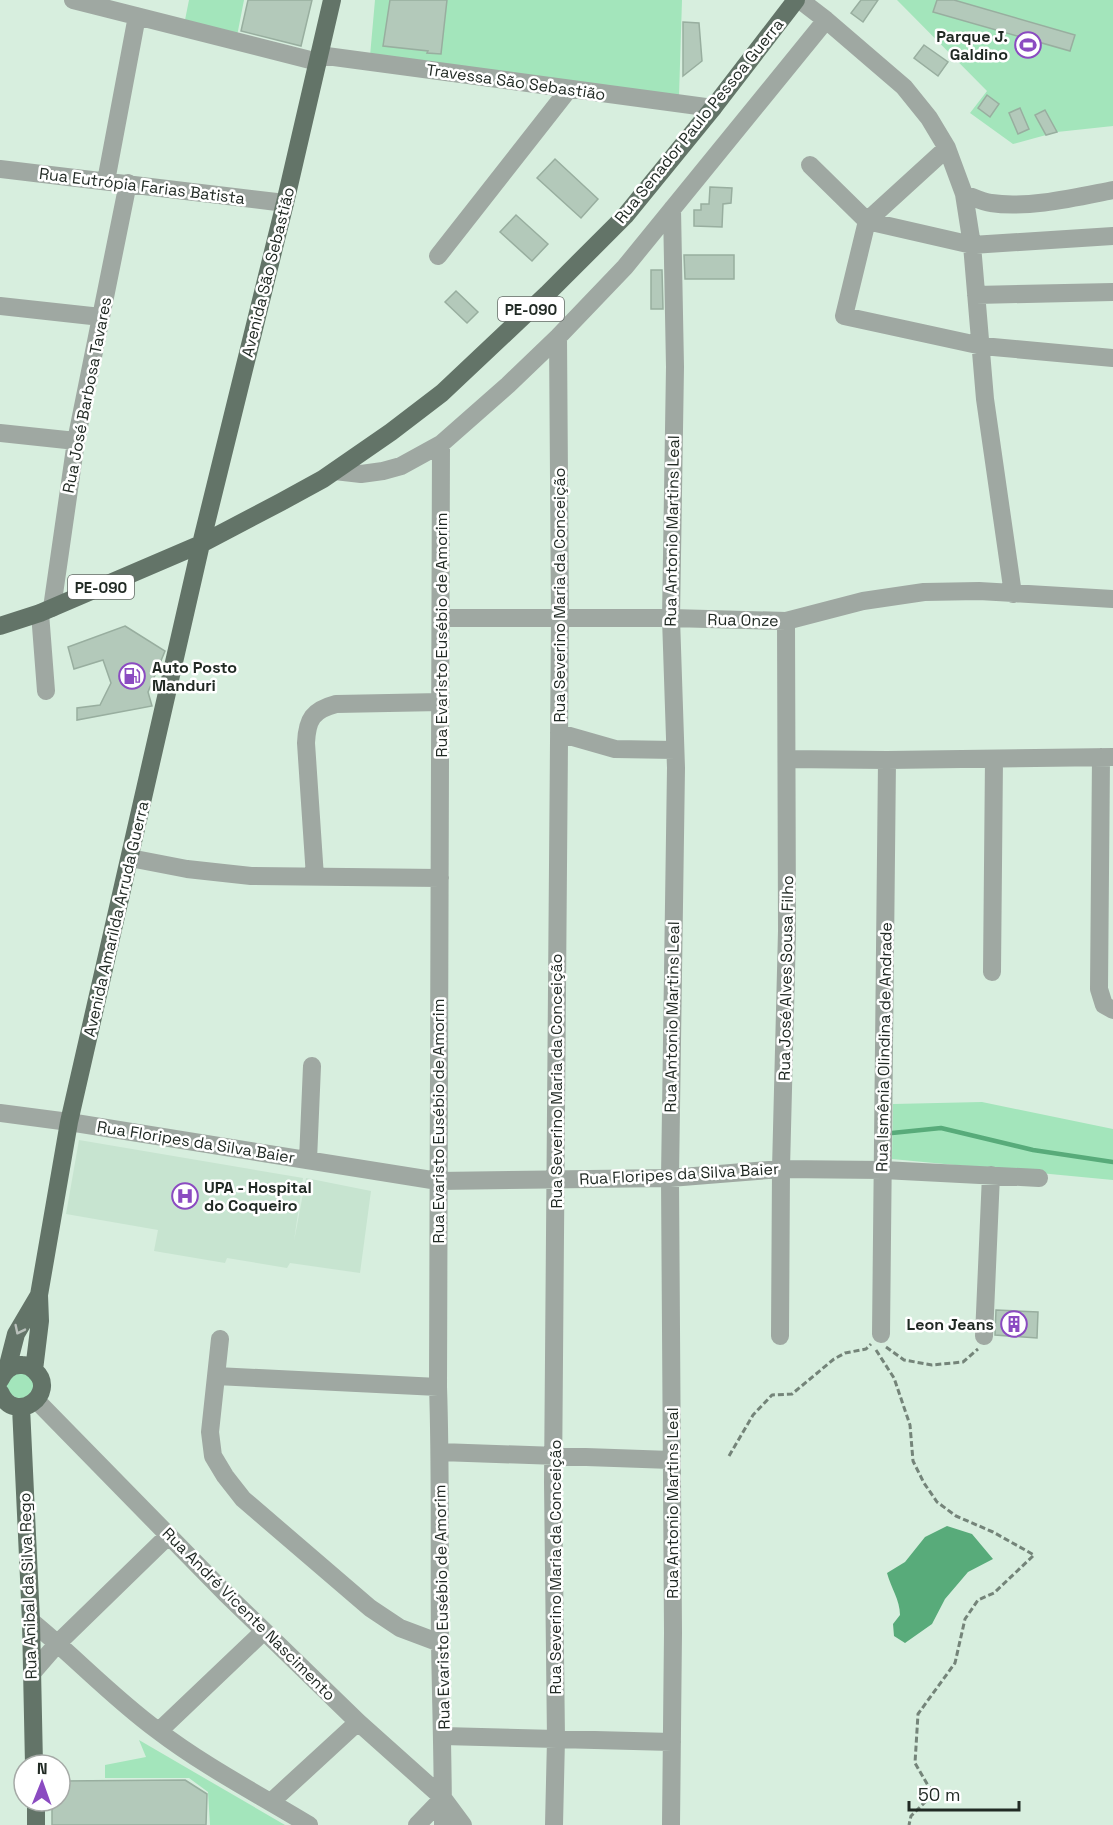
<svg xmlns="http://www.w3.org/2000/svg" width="1113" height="1825" viewBox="0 0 1113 1825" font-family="'Space Grotesk',sans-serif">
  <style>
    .built { fill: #c7e4d0 }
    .green { fill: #a3e5bb }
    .water { fill: #58ab7a }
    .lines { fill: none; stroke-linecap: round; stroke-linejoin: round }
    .stream { stroke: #58ab7a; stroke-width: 4.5 }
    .building { fill: #b3c9ba; stroke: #98ae9f; stroke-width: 1.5 }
    .path { stroke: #748479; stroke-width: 3; stroke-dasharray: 6 3; stroke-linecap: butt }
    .minor { stroke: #9fa8a2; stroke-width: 18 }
    .major { stroke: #637468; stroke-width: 18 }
    .oneway { stroke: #b9c0bb }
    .labels { text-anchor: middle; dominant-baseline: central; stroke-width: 5; stroke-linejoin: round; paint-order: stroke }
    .shield { fill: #fff; stroke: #646a66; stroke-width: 1.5 }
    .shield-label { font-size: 15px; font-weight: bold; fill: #212a24 }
    .poi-label { font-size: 16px; font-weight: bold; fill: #212a24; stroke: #fff; text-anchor: end }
    .street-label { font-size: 16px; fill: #212a24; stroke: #fff }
  </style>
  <rect width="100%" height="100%" fill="#d7eede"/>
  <path class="built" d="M 79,1140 L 303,1178 L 294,1241 L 306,1178 L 371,1191 L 360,1273 L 290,1263 L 287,1268 L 227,1258 L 225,1263 L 154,1251 L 158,1230 L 66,1214 Z"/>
  <path class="green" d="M 189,0 L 244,0 L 237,36 L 184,25 Z
    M 375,0 L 682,0 L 679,96 L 370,56 Z
    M 897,0 L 1113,0 L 1113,126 L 1057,132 L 1013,144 L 970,113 L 987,91 Z
    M 982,1102 L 1113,1129 L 1113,1180 L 892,1159 L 893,1104 Z
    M 16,1369 L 34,1378 L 33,1393 L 20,1400 L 4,1390 L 7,1375 Z
    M 139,1740 L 285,1825 L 210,1825 L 208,1792 L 189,1778 L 105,1778 L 105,1765 L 146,1757 Z"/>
  <path class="water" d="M 947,1526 L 972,1534 L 993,1559 L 968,1572 L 945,1599 L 932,1624 L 905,1643 L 894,1636 L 893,1624 L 900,1615 C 900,1600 891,1588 887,1573 L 905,1562 L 925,1537 Z"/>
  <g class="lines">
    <path class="stream" d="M 892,1133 L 941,1128 L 1033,1150 L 1113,1162"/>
  </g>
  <path class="building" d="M 248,0 L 312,0 L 301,46 L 241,31 Z
    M 390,0 L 447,0 L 441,54 L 427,53 L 428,51 L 383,46 Z
    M 861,0 L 878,0 L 863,22 L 851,13 Z
    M 937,0 L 954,0 L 1075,35 L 1070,51 L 933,12 Z
    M 683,22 L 699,23 L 702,61 L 683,76 Z
    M 924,45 L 948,62 L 938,76 L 914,58 Z
    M 987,95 L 999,104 L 990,117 L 978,108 Z
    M 1020,108 L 1029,129 L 1018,134 L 1009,113 Z
    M 1045,110 L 1057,132 L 1046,135 L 1035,115 Z
    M 555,159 L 598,199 L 581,218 L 537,178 Z
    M 710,187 L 732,188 L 731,203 L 723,204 L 722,227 L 694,226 L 694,210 L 701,210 L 701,204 L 709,204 Z
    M 516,215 L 548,244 L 532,261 L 500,232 Z
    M 684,255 L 734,255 L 734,279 L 685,279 Z
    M 651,270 L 662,270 L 663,309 L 651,309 Z
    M 456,291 L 478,312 L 467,323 L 445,302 Z
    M 125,626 L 165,651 L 148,692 L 152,706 L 77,720 L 77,708 L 100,705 L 111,683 L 103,660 L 74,669 L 68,647 Z
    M 996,1310 L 1038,1312 L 1037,1338 L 995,1335 Z
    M 185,1780 L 207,1794 L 206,1825 L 52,1825 L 52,1801 L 60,1801 L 60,1781 Z"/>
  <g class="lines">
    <path class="path" d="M 886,1347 L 904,1360 L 932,1365 L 963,1362 L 978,1349
      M 876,1350 L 894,1378 L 910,1425 L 913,1461 L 924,1483 L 937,1502 L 956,1516 L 993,1532 L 1034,1555 L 994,1593 L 978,1600 L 965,1619 L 955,1663 L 918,1714 L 915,1763 L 933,1794 L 911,1816 L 909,1825
      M 729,1456 L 753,1415 L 772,1395 L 792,1394 L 834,1359 L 845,1353 L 866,1349 L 871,1344"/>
    <path class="minor" d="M 73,0 L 318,62
      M 800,0 L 826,20 L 904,87 L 929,118 L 947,148 L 964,194 L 972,245 L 985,399 L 1013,594
      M 319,55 L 713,108
      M 947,148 L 867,221 L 844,316 L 982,346 L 1113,358
      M 810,165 L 867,221 L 972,245 L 1113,236
      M 0,169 L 285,203
      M 106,181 L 137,16
      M 964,194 C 973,197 982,202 991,203 C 1027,209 1077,197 1113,190
      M 438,256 L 569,89
      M 976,295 L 1113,292
      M 0,306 L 101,317
      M 0,433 L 76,441
      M 441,444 L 438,1387 C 441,1472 439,1557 440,1642 C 441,1703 443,1764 443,1825
      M 335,471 L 361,474 L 383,471 L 401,466 L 441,444 L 508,385 L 558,337 L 625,267 L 826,20
      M 52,608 L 76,441 L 128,183
      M 40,613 L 46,691
      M 441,618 L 671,618 L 786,621 L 863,601 L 924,592 L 979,591 L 1113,599
      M 559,733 L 615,749 L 675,750
      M 1101,757 L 1099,989 L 1104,1005 L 1113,1010
      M 787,759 L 887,760 L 1113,757
      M 130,858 L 187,869 L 251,876 L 440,878
      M 315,877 L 306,743 C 307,719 313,710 336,704 L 441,702
      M 992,972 L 994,759
      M 0,1113 L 69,1122 L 438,1181 L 670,1178 L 781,1169 L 883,1170 L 1039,1178
      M 308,1160 L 312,1066
      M 881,1334 L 887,760
      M 780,1336 L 781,1169 L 787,931 L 786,621
      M 984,1336 L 991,1175
      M 220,1339 L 210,1432 L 213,1456 L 225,1476 L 243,1499 L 370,1608 L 400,1628 L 440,1643
      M 216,1376 L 438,1387
      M 36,1400 L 225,1593 L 358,1722 L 443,1798 L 463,1825
      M 440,1452 L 671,1460
      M 31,1621 C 74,1656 112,1697 157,1730 C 204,1766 258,1794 309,1825
      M 32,1673 L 58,1643 L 169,1535
      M 159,1731 L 264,1631
      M 443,1736 L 672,1742
      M 271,1802 L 358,1722
      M 417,1825 L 443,1798
      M 554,1825 L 556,1739 L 553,1482 L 560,619 L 558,337
      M 671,1825 L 673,1633 L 670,1178 L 676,768 L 671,618 L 675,367 L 672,209"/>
    <path class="major" d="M 0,626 L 40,613 L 201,544 L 281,502 L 323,479 L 391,432 L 442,393 L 547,294 L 625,216 L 713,108 L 796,0
      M 7,1369 L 16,1334 L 39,1295
      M 34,1370 L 40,1321 L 39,1295 L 69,1122 L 201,544 L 285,203 L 332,0
      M 0,1380 C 4,1371 11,1364 22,1365 C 27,1365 32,1368 35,1371 C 59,1393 15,1427 0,1392
      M 21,1407 L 31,1621 L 34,1765
      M 36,1801 L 36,1825"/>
  </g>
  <defs><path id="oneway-chevron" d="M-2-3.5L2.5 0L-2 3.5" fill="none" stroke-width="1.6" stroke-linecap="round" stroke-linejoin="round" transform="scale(1.5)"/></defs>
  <use class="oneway" href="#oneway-chevron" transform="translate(19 1330) rotate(116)"/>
  <defs>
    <g id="stadium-ring" transform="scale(1.35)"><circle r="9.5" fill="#fff" stroke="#8b4bc1" stroke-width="1.5"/><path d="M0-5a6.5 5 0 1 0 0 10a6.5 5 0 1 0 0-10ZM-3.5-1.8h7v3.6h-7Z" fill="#8b4bc1"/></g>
    <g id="fuel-ring" transform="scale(1.35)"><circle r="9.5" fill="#fff" stroke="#8b4bc1" stroke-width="1.5"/><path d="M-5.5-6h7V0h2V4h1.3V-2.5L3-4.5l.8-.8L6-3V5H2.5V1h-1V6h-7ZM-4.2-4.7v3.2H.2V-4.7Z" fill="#8b4bc1"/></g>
    <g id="hospital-ring" transform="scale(1.35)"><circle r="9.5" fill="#fff" stroke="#8b4bc1" stroke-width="1.5"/><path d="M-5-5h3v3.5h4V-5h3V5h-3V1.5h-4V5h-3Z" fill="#8b4bc1"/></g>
    <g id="building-ring" transform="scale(1.35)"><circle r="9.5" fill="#fff" stroke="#8b4bc1" stroke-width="1.5"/><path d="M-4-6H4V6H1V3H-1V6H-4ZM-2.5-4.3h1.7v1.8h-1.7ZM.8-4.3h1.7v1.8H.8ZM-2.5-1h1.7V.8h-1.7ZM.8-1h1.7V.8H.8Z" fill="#8b4bc1"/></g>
  </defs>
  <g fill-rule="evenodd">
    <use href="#stadium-ring" x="1028" y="45"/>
    <use href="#fuel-ring" x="132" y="676"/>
    <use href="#hospital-ring" x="185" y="1196"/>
    <use href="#building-ring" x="1014" y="1324"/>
  </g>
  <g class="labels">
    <g class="shield">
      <rect x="498" y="297" width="66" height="24" rx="4.5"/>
      <rect x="68" y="575" width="66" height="24" rx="4.5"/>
    </g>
    <g class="shield-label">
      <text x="531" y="309">PE-090</text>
      <text x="101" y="587">PE-090</text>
    </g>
    <g class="poi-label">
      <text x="1008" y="36">Parque J.<tspan x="1008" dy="18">Galdino</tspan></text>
      <text x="152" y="667" text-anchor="start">Auto Posto<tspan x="152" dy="18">Manduri</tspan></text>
      <text x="204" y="1187" text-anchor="start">UPA - Hospital<tspan x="204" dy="18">do Coqueiro</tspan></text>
      <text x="994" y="1324">Leon Jeans</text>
    </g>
    <g class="street-label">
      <text transform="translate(516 82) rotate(8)">Travessa São Sebastião</text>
      <text transform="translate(699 121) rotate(-51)">Rua Senador Paulo Pessoa Guerra</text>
      <text transform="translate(142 186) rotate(7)">Rua Eutrópia Farias Batista</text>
      <text transform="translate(268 272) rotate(-76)">Avenida São Sebastião</text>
      <text transform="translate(87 395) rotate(-79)">Rua José Barbosa Tavares</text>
      <text transform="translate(672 531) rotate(-89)">Rua Antonio Martins Leal</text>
      <text transform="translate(559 595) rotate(-90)">Rua Severino Maria da Conceição</text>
      <text transform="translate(743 620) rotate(1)">Rua Onze</text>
      <text transform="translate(441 635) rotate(-90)">Rua Evaristo Eusébio de Amorim</text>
      <text transform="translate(116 919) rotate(-77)">Avenida Amarilda Arruda Guerra</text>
      <text transform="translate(786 978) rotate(-89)">Rua José Alves Sousa Filho</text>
      <text transform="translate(672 1017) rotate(-89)">Rua Antonio Martins Leal</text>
      <text transform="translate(884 1047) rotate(-89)">Rua Ismênia Olindina de Andrade</text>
      <text transform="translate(556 1081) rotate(-90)">Rua Severino Maria da Conceição</text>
      <text transform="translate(438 1121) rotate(-90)">Rua Evaristo Eusébio de Amorim</text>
      <text transform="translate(196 1142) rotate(9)">Rua Floripes da Silva Baier</text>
      <text transform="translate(679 1174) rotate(-3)">Rua Floripes da Silva Baier</text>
      <text transform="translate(672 1503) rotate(-90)">Rua Antonio Martins Leal</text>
      <text transform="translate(555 1567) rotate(-90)">Rua Severino Maria da Conceição</text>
      <text transform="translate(28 1586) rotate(-92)">Rua Anibal da Silva Rego</text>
      <text transform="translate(442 1607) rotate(-91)">Rua Evaristo Eusébio de Amorim</text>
      <text transform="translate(249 1614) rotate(45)">Rua André Vicente Nascimento</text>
    </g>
  </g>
  <g transform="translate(42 1783) rotate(1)"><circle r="28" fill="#ffffff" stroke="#a6aaa7" stroke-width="1.5"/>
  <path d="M0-4.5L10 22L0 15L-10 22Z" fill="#8b4bc1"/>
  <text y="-9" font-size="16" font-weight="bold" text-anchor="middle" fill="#212a24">N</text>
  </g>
  <path d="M909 1801v9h110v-9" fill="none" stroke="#212a24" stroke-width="3"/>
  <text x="918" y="1801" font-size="18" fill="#212a24" stroke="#ffffff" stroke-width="4.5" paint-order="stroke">50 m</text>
</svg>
